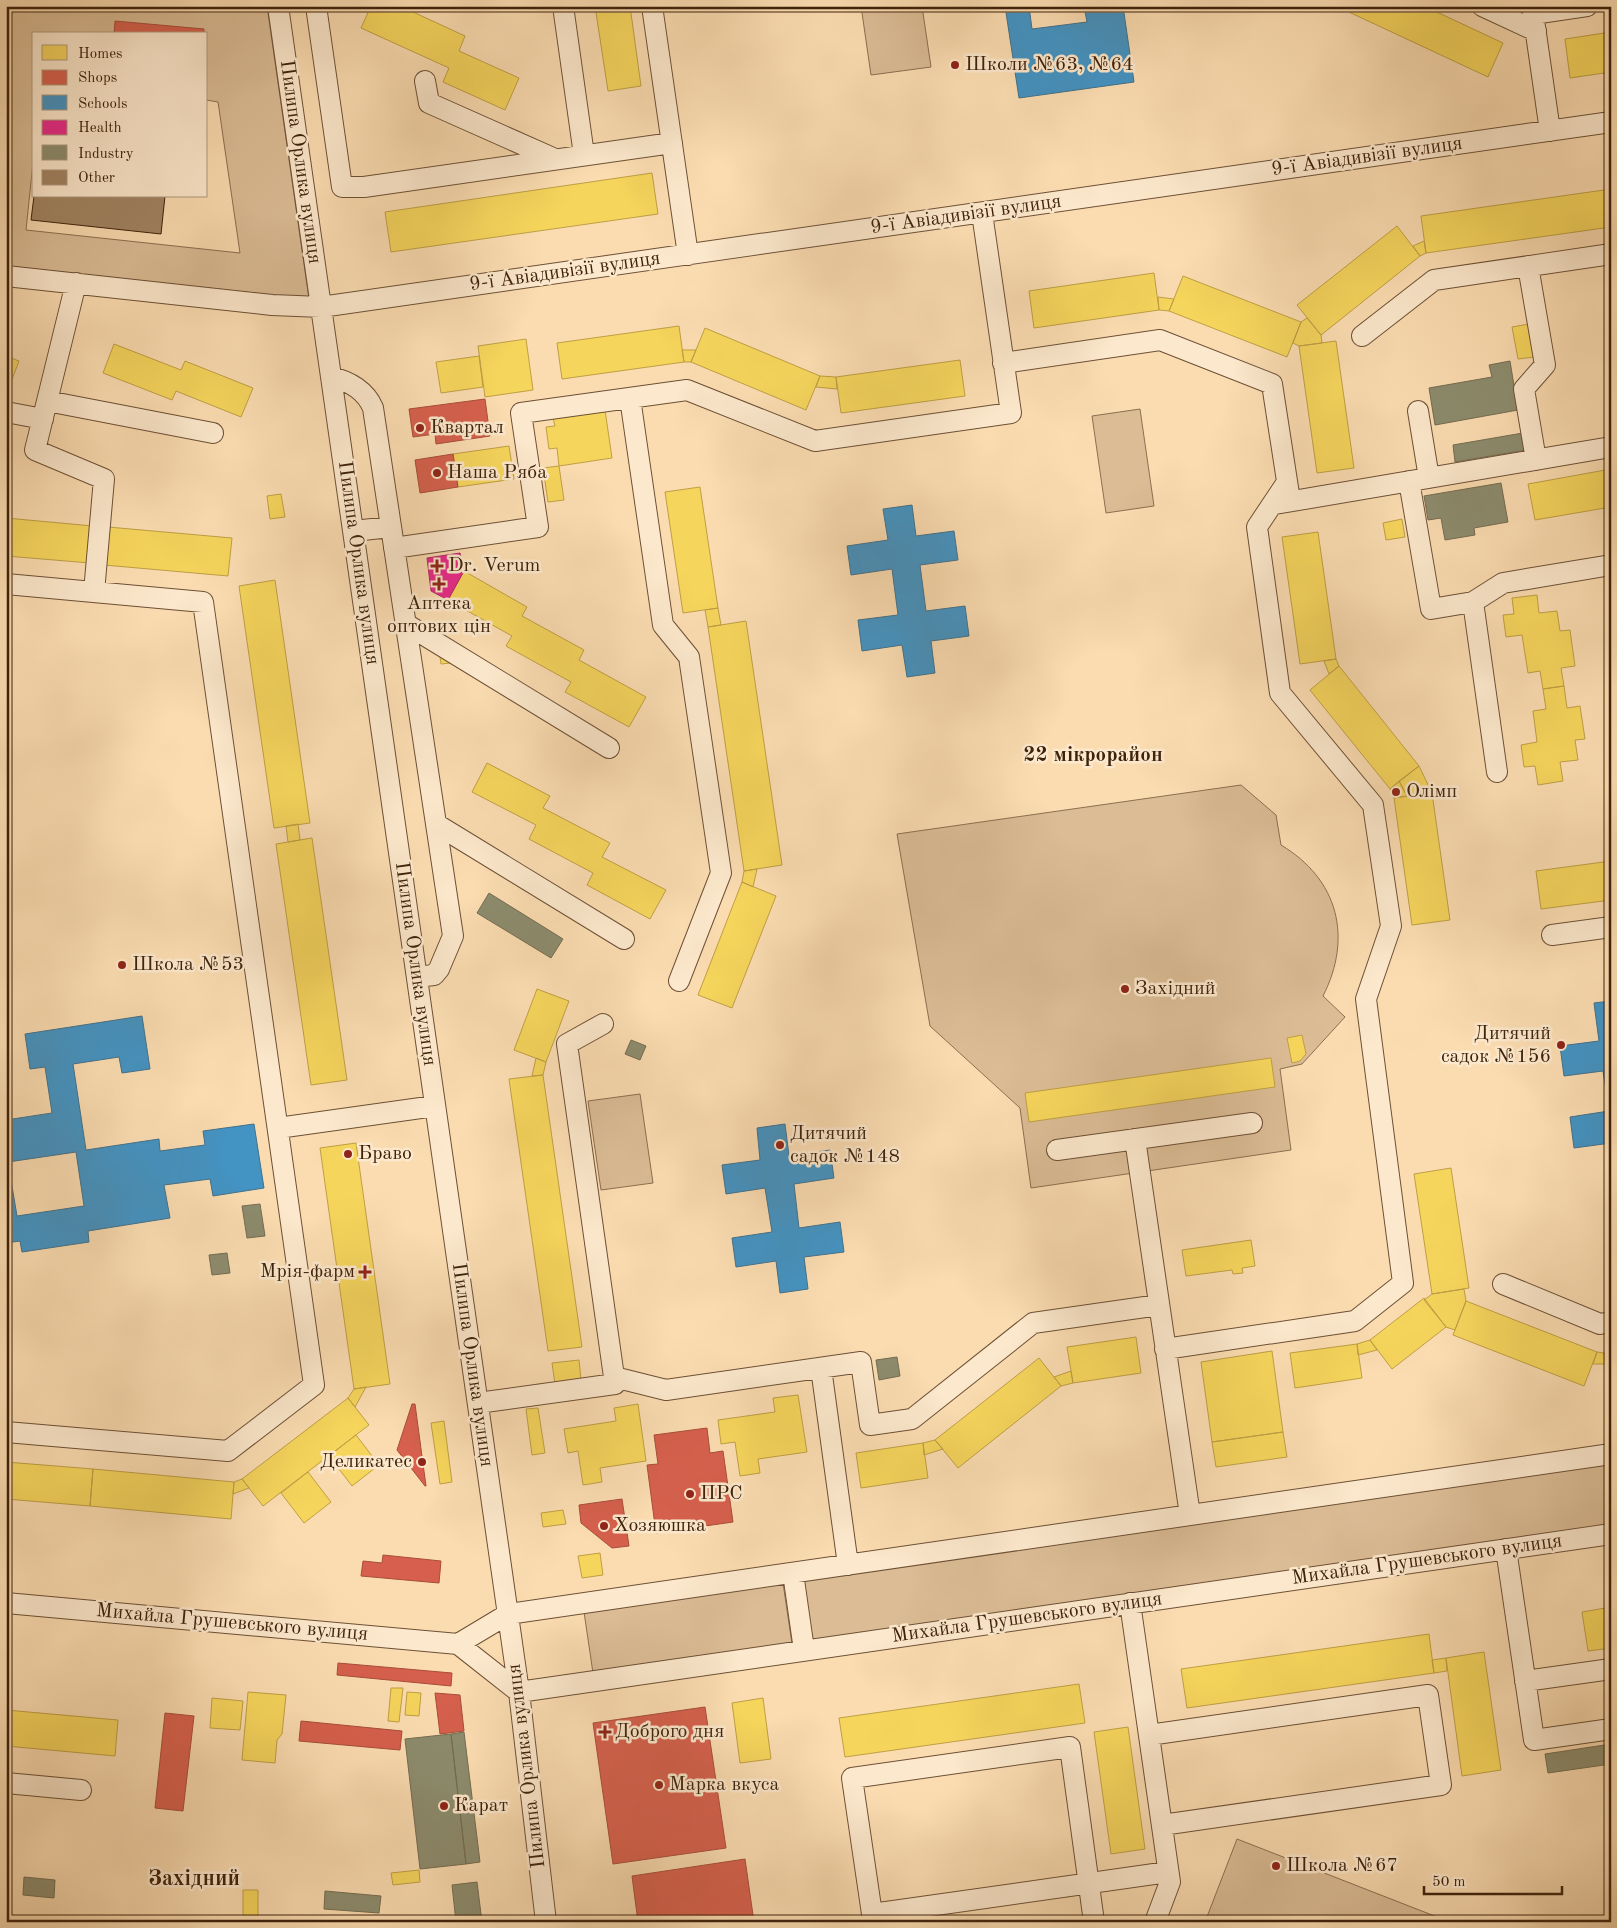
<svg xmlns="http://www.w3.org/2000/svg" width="1617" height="1928" viewBox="0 0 1617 1928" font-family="'Old Standard TT',serif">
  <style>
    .green { fill: #dbbc95; stroke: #8c6f50; fill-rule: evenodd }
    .homes { fill: #f6d55c; stroke: #bf9f44 }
    .shops { fill: #d6604d; stroke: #a84d3a }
    .schools { fill: #4393c3; stroke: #42718c; fill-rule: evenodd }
    .health { fill: #e7298a; stroke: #b42764 }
    .industry { fill: #8c8c6e; stroke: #756c51 }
    .building { fill: #a08362; stroke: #3e220c }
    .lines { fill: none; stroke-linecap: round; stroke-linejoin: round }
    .minor-casing { stroke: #6d5035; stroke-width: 22 }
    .minor { stroke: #fce8cc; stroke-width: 20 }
    .poi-dot { fill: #8f2418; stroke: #fce8cc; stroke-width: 2 }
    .labels { text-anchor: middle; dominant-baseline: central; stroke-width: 5; stroke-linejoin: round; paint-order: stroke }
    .poi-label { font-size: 20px; fill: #3e220c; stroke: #fce8cc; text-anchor: start }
    .street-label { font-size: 20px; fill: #3e220c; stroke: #fce8cc }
    .neighbourhood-label { font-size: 21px; font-weight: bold; fill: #3e220c; stroke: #fce8cc }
    .quarter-label { font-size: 22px; font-weight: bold; fill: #3e220c; stroke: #fce8cc }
  </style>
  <rect width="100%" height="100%" fill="#fbdcb1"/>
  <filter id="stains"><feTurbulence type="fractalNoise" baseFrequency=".004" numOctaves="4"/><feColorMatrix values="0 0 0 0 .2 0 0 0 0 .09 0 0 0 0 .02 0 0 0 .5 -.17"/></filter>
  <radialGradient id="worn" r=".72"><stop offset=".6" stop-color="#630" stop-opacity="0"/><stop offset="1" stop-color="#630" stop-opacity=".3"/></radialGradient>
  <path class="green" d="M 6,6 L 267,6 L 309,299 L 6,266 ZM 34,34 L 206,34 L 206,100 L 218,102 L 240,253 L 26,230 L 34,153 Z
    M 861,6 L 922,6 L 931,67 L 871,75 Z
    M 1140,409 L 1154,506 L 1106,513 L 1092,416 Z
    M 1241,785 L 1276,815 L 1281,845 C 1338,879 1353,937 1323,996 L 1345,1017 L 1302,1064 L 1280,1069 L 1291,1150 L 1031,1188 L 1020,1108 L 930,1026 L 897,834 Z
    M 640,1094 L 653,1183 L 601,1190 L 588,1101 Z
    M 1611,1463 L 1611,1525 L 811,1641 L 802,1580 Z
    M 783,1583 L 792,1644 L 593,1673 L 584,1612 Z
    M 1237,1839 L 1450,1922 L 1205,1922 Z"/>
  <path class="homes" d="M 371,6 L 400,6 L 465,36 L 459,51 L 519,78 L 505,110 L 443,82 L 449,68 L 361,28 Z
    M 595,6 L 630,6 L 641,86 L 608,91 Z
    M 1336,6 L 1424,6 L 1503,43 L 1488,77 Z
    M 1611,32 L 1611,72 L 1570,78 L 1565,39 Z
    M 652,173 L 658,214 L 391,252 L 385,212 Z
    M 1611,189 L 1611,227 L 1426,253 L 1421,216 Z
    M 1397,226 L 1420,256 L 1321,335 L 1297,305 Z
    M 1424,241 L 1426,253 L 1420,256 L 1413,246 Z
    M 1154,273 L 1159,310 L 1034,328 L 1029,291 Z
    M 1183,276 L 1301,322 L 1287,357 L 1169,311 Z
    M 1158,297 L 1174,299 L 1169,311 L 1159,310 Z
    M 1307,318 L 1321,335 L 1322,343 L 1299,346 L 1293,343 L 1301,322 Z
    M 1529,324 L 1535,357 L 1518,359 L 1512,327 Z
    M 679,326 L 684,362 L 562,379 L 557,343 Z
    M 705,328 L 820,376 L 806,410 L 691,362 Z
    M 526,339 L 533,390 L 485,397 L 478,346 Z
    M 1336,341 L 1354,468 L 1317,473 L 1299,346 Z
    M 114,344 L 181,370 L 185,361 L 253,388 L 241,417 L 176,391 L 172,400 L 103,373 Z
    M 682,350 L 696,350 L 691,362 L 684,362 Z
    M 6,356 L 19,361 L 8,390 L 6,390 Z
    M 479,356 L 483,387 L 441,393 L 436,362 Z
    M 960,360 L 965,396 L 841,413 L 836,377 Z
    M 820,376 L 836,377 L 837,389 L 816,387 Z
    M 605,410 L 612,458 L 559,466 L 557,448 L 549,449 L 546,427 L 555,426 L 553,418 Z
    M 509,446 L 514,479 L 458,487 L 453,454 Z
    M 559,466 L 564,500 L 548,502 L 543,468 Z
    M 1611,469 L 1611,507 L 1535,520 L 1528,484 Z
    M 700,487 L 718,608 L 683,613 L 665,492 Z
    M 281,494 L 285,517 L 270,519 L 267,496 Z
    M 6,518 L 93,526 L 90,563 L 6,556 Z
    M 1402,519 L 1405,537 L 1386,540 L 1383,523 Z
    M 108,527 L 232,538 L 228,576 L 104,565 Z
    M 1318,532 L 1336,659 L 1300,664 L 1282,537 Z
    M 464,571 L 527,607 L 522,616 L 584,650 L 579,660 L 646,697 L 629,727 L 565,692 L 571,682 L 506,646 L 512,636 L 448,600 Z
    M 275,580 L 310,823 L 274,828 L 239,586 Z
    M 1537,595 L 1539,613 L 1557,611 L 1560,631 L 1570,630 L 1575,666 L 1561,668 L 1564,686 L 1543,689 L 1540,671 L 1528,673 L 1522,635 L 1506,637 L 1503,615 L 1514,614 L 1512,598 Z
    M 718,608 L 721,625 L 708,627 L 705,610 Z
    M 746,621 L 782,865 L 744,871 L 708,627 Z
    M 450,655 L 451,663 L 441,664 L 440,657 Z
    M 1336,659 L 1339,666 L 1329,674 L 1324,661 Z
    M 1339,666 L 1419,766 L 1390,789 L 1310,690 Z
    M 1564,686 L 1567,708 L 1580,706 L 1585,739 L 1575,740 L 1578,760 L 1560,762 L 1563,781 L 1538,785 L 1535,766 L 1524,767 L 1521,745 L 1537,742 L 1533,711 L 1546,709 L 1543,689 Z
    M 487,763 L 550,796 L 543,808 L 610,843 L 602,857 L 666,890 L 650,919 L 587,885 L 593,873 L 529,839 L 536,825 L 472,792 Z
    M 1419,766 L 1432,793 L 1407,796 L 1399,781 Z
    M 1399,781 L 1407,796 L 1394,798 L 1390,789 Z
    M 1432,793 L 1450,920 L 1412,925 L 1394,798 Z
    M 298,824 L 300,840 L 288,842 L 286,826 Z
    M 312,838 L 347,1080 L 311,1085 L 276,844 Z
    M 1611,861 L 1611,900 L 1541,909 L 1536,871 Z
    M 757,869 L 753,887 L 742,882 L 744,871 Z
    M 742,882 L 776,896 L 732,1008 L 698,995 Z
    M 537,989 L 569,1001 L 546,1062 L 514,1050 Z
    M 1302,1035 L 1306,1054 L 1300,1061 L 1292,1063 L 1287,1038 Z
    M 536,1058 L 546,1062 L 543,1075 L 532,1076 Z
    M 1271,1058 L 1275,1087 L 1029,1122 L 1025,1093 Z
    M 543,1075 L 582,1347 L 548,1351 L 509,1079 Z
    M 356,1143 L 390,1384 L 354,1389 L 320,1148 Z
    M 1451,1168 L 1469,1288 L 1432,1294 L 1414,1174 Z
    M 1251,1240 L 1255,1266 L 1242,1268 L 1243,1273 L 1233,1274 L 1232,1270 L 1186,1276 L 1182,1250 Z
    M 1464,1289 L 1466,1301 L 1455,1330 L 1446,1327 L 1424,1300 L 1432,1294 Z
    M 1424,1298 L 1446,1327 L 1392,1369 L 1370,1340 Z
    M 1466,1301 L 1597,1352 L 1584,1386 L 1453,1335 Z
    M 1136,1337 L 1141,1373 L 1073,1383 L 1067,1347 Z
    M 1370,1340 L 1377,1350 L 1358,1355 L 1357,1344 Z
    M 1357,1344 L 1362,1378 L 1295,1388 L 1290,1353 Z
    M 1272,1351 L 1283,1432 L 1212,1442 L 1201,1362 Z
    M 1597,1352 L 1604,1353 L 1606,1364 L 1593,1364 Z
    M 1611,1352 L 1611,1387 L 1610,1387 L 1604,1353 Z
    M 1039,1358 L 1061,1386 L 958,1468 L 935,1440 Z
    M 579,1360 L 581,1380 L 555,1384 L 552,1363 Z
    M 1071,1371 L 1073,1383 L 1061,1386 L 1054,1377 Z
    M 366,1387 L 361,1396 L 355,1407 L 348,1398 L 354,1389 Z
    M 798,1395 L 807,1452 L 758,1459 L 760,1473 L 740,1476 L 735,1442 L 721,1444 L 718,1420 L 775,1412 L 773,1398 Z
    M 348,1398 L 369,1425 L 263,1506 L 242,1479 Z
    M 638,1404 L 646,1461 L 600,1468 L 602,1482 L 583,1485 L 578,1451 L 568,1453 L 564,1429 L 616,1421 L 614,1408 Z
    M 538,1408 L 545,1453 L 532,1455 L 526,1409 Z
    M 444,1421 L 452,1482 L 440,1484 L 431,1423 Z
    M 1283,1432 L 1287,1457 L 1216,1467 L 1212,1442 Z
    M 356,1435 L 379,1465 L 352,1486 L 329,1456 Z
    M 935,1440 L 943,1449 L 924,1455 L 923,1443 Z
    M 923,1443 L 928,1478 L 861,1488 L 856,1453 Z
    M 6,1462 L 93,1469 L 90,1506 L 6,1499 Z
    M 93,1469 L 234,1482 L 231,1519 L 90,1506 Z
    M 308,1472 L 331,1502 L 304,1523 L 281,1493 Z
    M 242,1479 L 249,1488 L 233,1494 L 234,1482 Z
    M 563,1510 L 566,1524 L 543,1527 L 541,1513 Z
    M 600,1553 L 603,1575 L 582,1578 L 578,1556 Z
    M 1611,1607 L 1611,1648 L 1588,1651 L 1582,1612 Z
    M 1429,1634 L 1434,1673 L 1187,1708 L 1181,1669 Z
    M 1484,1652 L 1501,1770 L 1462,1776 L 1446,1658 Z
    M 1446,1658 L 1447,1671 L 1434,1673 L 1432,1660 Z
    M 1079,1684 L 1085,1723 L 845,1757 L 839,1718 Z
    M 391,1688 L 403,1688 L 399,1722 L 388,1721 Z
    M 248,1692 L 286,1695 L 282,1734 L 277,1740 L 275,1763 L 242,1760 Z
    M 407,1692 L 421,1693 L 419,1716 L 405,1715 Z
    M 212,1698 L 243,1701 L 240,1730 L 210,1728 Z
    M 763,1698 L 771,1759 L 740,1763 L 732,1703 Z
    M 6,1710 L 118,1720 L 115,1756 L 6,1746 Z
    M 1128,1727 L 1145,1849 L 1111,1854 L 1094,1732 Z
    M 419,1870 L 420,1882 L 393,1885 L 391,1873 Z
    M 243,1890 L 258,1890 L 258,1916 L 243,1916 Z"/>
  <path class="shops" d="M 115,21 L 204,29 L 204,34 L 114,34 Z
    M 485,399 L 490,436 L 436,444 L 435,434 L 413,437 L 409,409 Z
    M 453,454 L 458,487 L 420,493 L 415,460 Z
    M 412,1404 L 415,1404 L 426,1486 L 425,1486 L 397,1450 Z
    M 707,1428 L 710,1453 L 723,1451 L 733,1522 L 656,1533 L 647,1465 L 658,1464 L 654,1435 Z
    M 622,1499 L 629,1546 L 612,1548 L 581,1523 L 579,1505 Z
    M 383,1555 L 441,1561 L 439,1583 L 361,1576 L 363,1561 L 382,1563 Z
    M 338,1663 L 452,1673 L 451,1686 L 337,1675 Z
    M 435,1693 L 460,1695 L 464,1731 L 440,1734 Z
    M 705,1707 L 726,1848 L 613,1864 L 593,1723 Z
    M 165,1713 L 194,1716 L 183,1811 L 155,1808 Z
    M 301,1721 L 402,1731 L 400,1750 L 299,1741 Z
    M 745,1859 L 754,1922 L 638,1922 L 632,1876 Z"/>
  <path class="schools" d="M 1005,6 L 1029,6 L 1032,29 L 1087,22 L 1084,6 L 1123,6 L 1134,82 L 1019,98 Z
    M 912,505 L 916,536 L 954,531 L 958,560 L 920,565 L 926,611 L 965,606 L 969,636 L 931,641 L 935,673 L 907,677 L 902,645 L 862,651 L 858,620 L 898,615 L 892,569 L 851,575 L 847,546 L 888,540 L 883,509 Z
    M 1611,1001 L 1611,1143 L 1574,1148 L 1570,1117 L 1609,1111 L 1603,1071 L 1564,1076 L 1560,1046 L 1599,1041 L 1594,1003 Z
    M 142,1016 L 150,1069 L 122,1073 L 119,1057 L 73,1064 L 86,1150 L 159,1139 L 160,1151 L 205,1145 L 203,1131 L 254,1124 L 264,1188 L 213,1196 L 210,1179 L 164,1185 L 170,1218 L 88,1231 L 89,1242 L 22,1252 L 20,1241 L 6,1243 L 6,1120 L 52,1113 L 45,1067 L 30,1069 L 25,1034 ZM 76,1152 L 84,1206 L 17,1216 L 8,1162 Z
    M 785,1124 L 789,1156 L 830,1150 L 834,1178 L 794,1184 L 799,1228 L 840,1222 L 844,1252 L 804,1257 L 808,1289 L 780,1293 L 776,1261 L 736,1267 L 732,1238 L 772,1232 L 765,1188 L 726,1194 L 722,1165 L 760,1160 L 757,1128 Z"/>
  <path class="health" d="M 460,553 L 464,571 L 448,600 L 431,591 L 427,558 Z"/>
  <path class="industry" d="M 1510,361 L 1518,410 L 1435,425 L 1429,388 L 1492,377 L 1489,365 Z
    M 1523,433 L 1526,450 L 1455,462 L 1453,445 Z
    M 1501,483 L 1508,522 L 1474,528 L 1475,535 L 1445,540 L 1441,518 L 1428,520 L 1424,496 Z
    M 489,893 L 563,939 L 551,958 L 477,913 Z
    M 631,1040 L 646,1046 L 640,1060 L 625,1054 Z
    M 260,1204 L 265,1236 L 247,1238 L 242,1206 Z
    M 227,1253 L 230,1273 L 212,1275 L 209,1255 Z
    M 897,1357 L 900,1376 L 879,1380 L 876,1360 Z
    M 464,1732 L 480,1862 L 466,1864 L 451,1734 Z
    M 451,1734 L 466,1864 L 420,1869 L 405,1739 Z
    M 1611,1744 L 1611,1764 L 1548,1773 L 1545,1754 Z
    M 24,1877 L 55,1880 L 54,1898 L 23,1895 Z
    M 477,1882 L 482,1922 L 456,1922 L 452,1885 Z
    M 325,1891 L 381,1896 L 379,1913 L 324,1909 Z"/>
  <path class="building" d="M 34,196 L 165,196 L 161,234 L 31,220 Z"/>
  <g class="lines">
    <g class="minor-casing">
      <path id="minor" d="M 278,6 L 519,1692 L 546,1922
        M 316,6 L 342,187 L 364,187 L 672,143
        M 563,6 L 584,155
        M 652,6 L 688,255
        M 1482,6 L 1536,31
        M 1532,6 L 1550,131
        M 1533,14 L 1587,6
        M 425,81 L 429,103 L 555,159
        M 1528,266 L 1545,365 L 1524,389 L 1536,460
        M 6,276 L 272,305 L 321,307 L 1611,122
        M 76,283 L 35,450 L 104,479 L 94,592
        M 1362,336 L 1434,280 L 1611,254
        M 1003,363 L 1160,340 L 1272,384 L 1289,494
        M 331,377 C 349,381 366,391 373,408 L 453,936 L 439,969 L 434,975 L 417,977
        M 630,398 L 663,625 L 689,657 L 721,873 L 679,981
        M 47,401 L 213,433
        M 1418,411 L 1429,478
        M 6,412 L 43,419
        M 1409,481 L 1431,609 L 1473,602 L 1503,583 L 1611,565
        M 1275,504 L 1611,447
        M 354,531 L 390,527
        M 394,548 L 538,527 L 521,413 L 687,390 L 815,441 L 1011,413 L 982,213
        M 6,584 L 203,602 L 314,1385 L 228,1451 L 6,1432
        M 1473,602 L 1497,772
        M 406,624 L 609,748
        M 436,824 L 624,939
        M 1552,935 L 1611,927
        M 278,1128 L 435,1106
        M 1135,1139 L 1190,1515
        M 1057,1150 L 1252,1123
        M 1503,1284 L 1600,1324 L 1611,1322
        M 1165,1349 L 1355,1321 L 1403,1283 L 1366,999 L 1391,926 L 1373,805 L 1280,693 L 1257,527 L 1287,482
        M 821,1368 L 848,1565
        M 614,1377 L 666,1390 L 861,1362 L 870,1425 L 912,1419 L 1033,1323 L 1159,1305
        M 478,1403 L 615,1384 L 567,1044 L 603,1024
        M 1506,1549 L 1534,1740 L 1611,1729
        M 793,1573 L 804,1650
        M 6,1603 L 458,1644 L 519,1692 L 1611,1534
        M 1130,1603 L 1170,1882 L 1155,1922
        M 458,1644 L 508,1614 L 1611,1454
        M 1525,1681 L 1611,1669
        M 1149,1735 L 1428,1695 L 1441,1785 L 1162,1825
        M 6,1783 L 81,1790
        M 1094,1922 L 1070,1747 L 852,1778 L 872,1914 C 971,1900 1070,1886 1168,1872"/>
    </g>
    <use href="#minor" class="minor"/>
  </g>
  <g class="poi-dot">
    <circle cx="955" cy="65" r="5"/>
    <circle cx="420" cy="428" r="5"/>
    <circle cx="437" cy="473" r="5"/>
    <path d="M434.5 558.5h5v5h5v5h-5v5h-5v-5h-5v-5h5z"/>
    <path d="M436.5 576.5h5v5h5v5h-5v5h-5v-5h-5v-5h5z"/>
    <circle cx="1396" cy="792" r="5"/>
    <circle cx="122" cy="965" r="5"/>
    <circle cx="1125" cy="989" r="5"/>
    <circle cx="1561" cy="1045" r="5"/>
    <circle cx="780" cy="1145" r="5"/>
    <circle cx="348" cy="1154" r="5"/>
    <path d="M362.5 1264.5h5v5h5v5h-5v5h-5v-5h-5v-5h5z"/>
    <circle cx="422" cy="1462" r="5"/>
    <circle cx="690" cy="1494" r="5"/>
    <circle cx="604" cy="1526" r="5"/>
    <path d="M602.5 1724.5h5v5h5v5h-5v5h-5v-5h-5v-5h5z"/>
    <circle cx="659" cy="1785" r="5"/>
    <circle cx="444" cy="1806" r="5"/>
    <circle cx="1276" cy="1866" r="5"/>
  </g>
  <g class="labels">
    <g class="poi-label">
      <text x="965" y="65">Школи №63, №64</text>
      <text x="430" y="428">Квартал</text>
      <text x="447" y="473">Наша Ряба</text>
      <text x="448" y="566">Dr. Verum</text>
      <text x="439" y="604" text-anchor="middle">Аптека<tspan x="439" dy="23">оптових цін</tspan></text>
      <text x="1406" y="792">Олімп</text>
      <text x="132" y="965">Школа №53</text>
      <text x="1135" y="989">Західний</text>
      <text x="1551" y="1034" text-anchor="end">Дитячий<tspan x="1551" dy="23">садок №156</tspan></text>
      <text x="790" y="1134">Дитячий<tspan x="790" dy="23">садок №148</tspan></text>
      <text x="358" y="1154">Браво</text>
      <text x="355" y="1272" text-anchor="end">Мрія-фарм</text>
      <text x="412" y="1462" text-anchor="end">Деликатес</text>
      <text x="700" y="1494">ПРС</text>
      <text x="614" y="1526">Хозяюшка</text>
      <text x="615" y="1732">Доброго дня</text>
      <text x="669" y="1785">Марка вкуса</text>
      <text x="454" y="1806">Карат</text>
      <text x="1286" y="1866">Школа №67</text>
    </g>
    <g class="street-label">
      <text transform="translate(1367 157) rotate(-8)">9-ї Авіадивізії вулиця</text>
      <text transform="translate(300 162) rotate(82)">Пилипа Орлика вулиця</text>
      <text transform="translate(966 215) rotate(-8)">9-ї Авіадивізії вулиця</text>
      <text transform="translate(565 272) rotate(-8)">9-ї Авіадивізії вулиця</text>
      <text transform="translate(358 563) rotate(82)">Пилипа Орлика вулиця</text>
      <text transform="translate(415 964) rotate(82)">Пилипа Орлика вулиця</text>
      <text transform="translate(472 1365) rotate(82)">Пилипа Орлика вулиця</text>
      <text transform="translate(1427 1560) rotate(-8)">Михайла Грушевського вулиця</text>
      <text transform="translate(1027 1618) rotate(-8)">Михайла Грушевського вулиця</text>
      <text transform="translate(232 1623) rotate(5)">Михайла Грушевського вулиця</text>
      <text transform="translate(527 1766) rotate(-97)">Пилипа Орлика вулиця</text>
    </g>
    <g class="neighbourhood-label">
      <text x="1093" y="755">22 мікрорайон</text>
    </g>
    <g class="quarter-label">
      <text x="194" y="1879">Західний</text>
    </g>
  </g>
  <rect width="1617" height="1928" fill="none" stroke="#fbdcb1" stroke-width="25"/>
  <rect x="8" y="8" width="1602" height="1913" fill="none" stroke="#3e220c" stroke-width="2.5"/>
  <rect x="12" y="12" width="1592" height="1903" fill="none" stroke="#3e220c"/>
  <rect x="32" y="32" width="175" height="165" fill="#fce8cc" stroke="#b0997f"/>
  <rect x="42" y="45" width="25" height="15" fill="#f6d55c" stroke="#b0997f"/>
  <text x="78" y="58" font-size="15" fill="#3e220c">Homes</text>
  <rect x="42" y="70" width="25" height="15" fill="#d6604d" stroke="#b0997f"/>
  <text x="78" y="82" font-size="15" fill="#3e220c">Shops</text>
  <rect x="42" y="95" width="25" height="15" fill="#4393c3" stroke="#b0997f"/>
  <text x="78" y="108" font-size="15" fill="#3e220c">Schools</text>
  <rect x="42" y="120" width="25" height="15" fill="#e7298a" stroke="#b0997f"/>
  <text x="78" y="132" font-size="15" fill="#3e220c">Health</text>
  <rect x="42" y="145" width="25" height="15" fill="#8c8c6e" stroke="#b0997f"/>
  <text x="78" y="158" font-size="15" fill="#3e220c">Industry</text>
  <rect x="42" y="170" width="25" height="15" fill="#a08362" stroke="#b0997f"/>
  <text x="78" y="182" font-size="15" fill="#3e220c">Other</text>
  <path d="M1424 1886v8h138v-8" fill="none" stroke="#3e220c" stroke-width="2.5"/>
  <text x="1432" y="1886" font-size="15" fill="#3e220c" stroke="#fce8cc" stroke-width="4" paint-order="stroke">50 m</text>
  <rect width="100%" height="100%" filter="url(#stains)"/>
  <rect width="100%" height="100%" fill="url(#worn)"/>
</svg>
